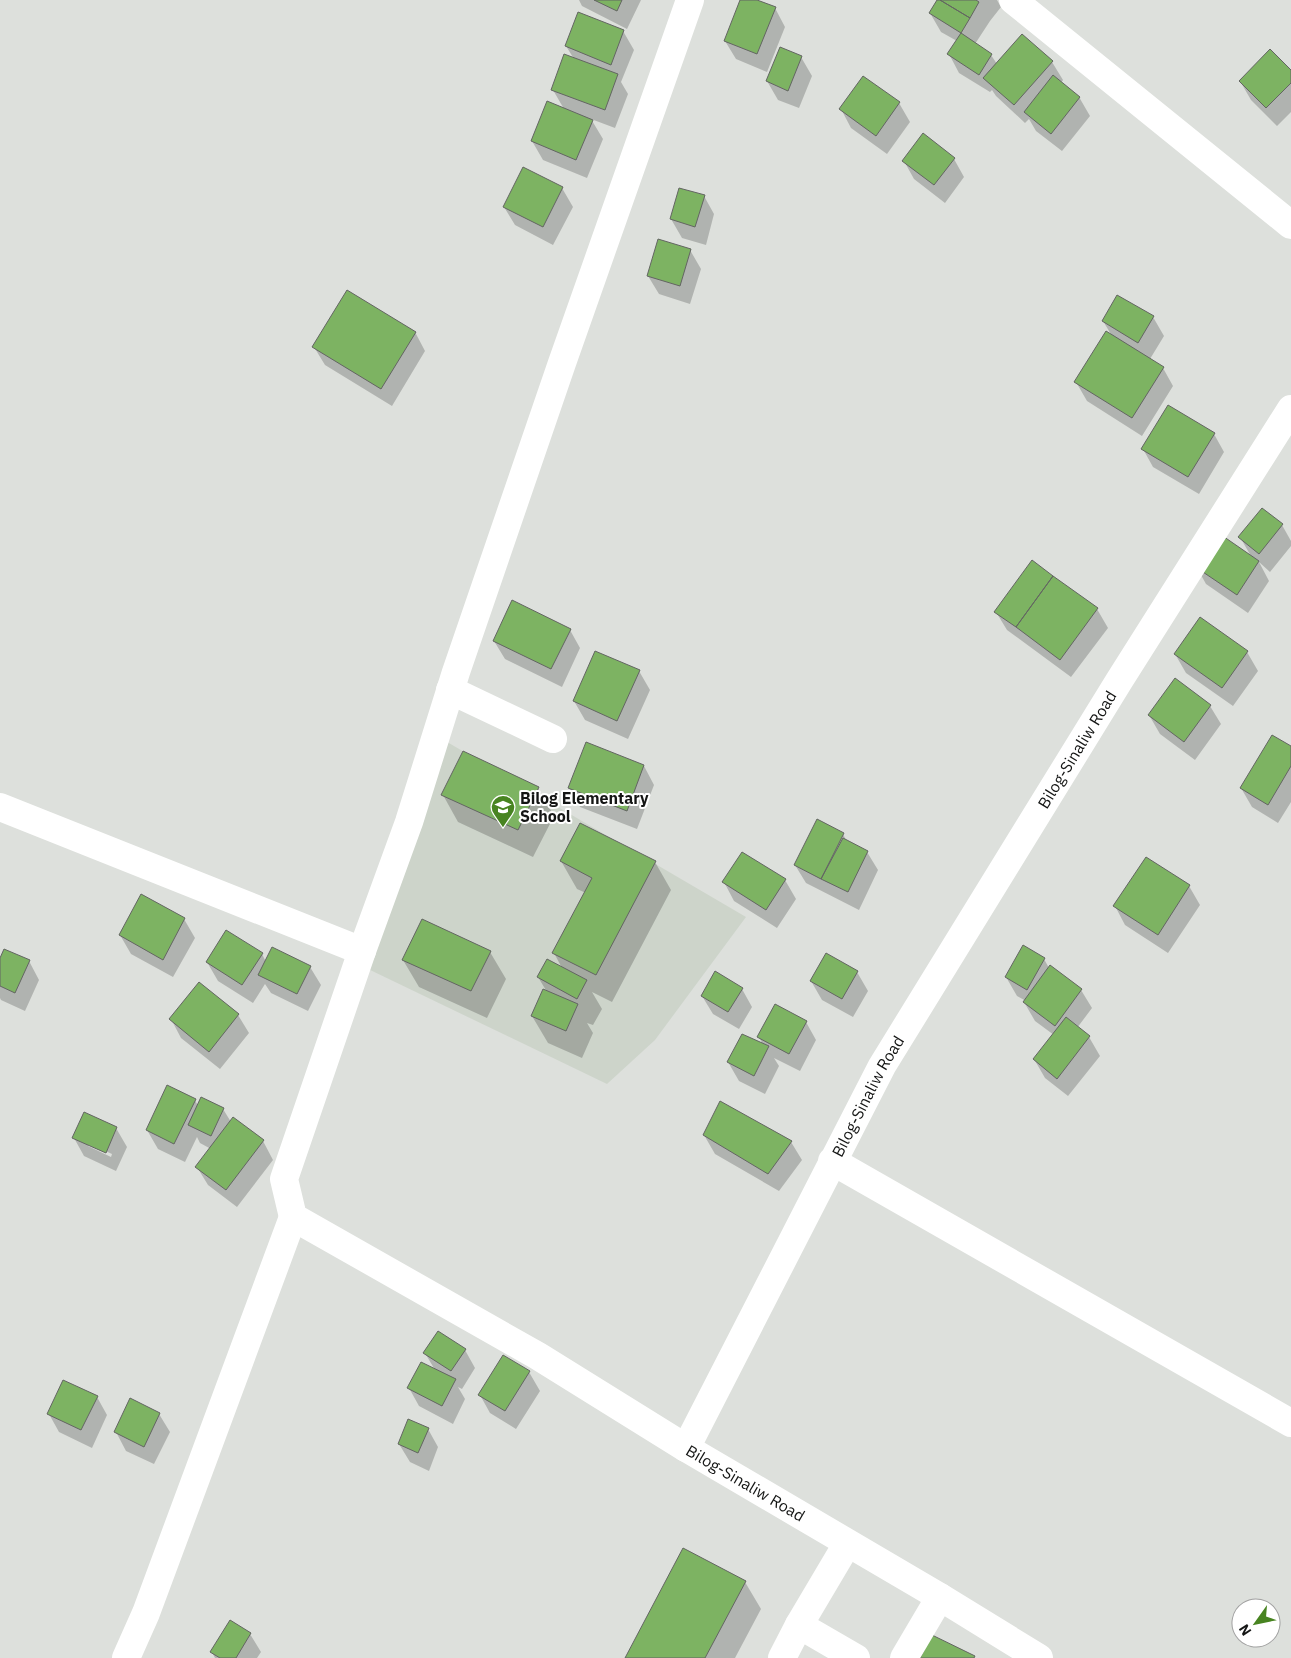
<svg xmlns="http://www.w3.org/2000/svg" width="1291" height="1658" viewBox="0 0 1291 1658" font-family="'IBM Plex Sans',sans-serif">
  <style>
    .built { fill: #cdd4ca }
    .shadow { fill: #0003; fill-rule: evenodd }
    .building { fill: #7db362; stroke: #636562 }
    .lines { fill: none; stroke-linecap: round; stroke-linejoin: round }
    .minor { stroke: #fff; stroke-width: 28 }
    .labels { text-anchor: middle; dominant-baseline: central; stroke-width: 4; stroke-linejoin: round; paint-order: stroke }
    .street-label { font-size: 16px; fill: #141514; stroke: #fff }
    .poi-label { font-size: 16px; font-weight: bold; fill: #141514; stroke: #fff; text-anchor: start }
  </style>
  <rect width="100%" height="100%" fill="#dde0dc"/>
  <path class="built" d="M 442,739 L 746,917 L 655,1040 L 607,1084 L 366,968 Z"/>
  <path class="shadow" d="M 579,0 L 641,0 L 627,29 L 582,6 Z
    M 741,0 L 754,0 L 775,8 L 785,27 L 767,72 L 736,59 L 725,41 Z
    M 938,0 L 997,0 L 1001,7 L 990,21 L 975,44 L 991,55 L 997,64 L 1052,62 L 1063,80 L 1061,83 L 1079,97 L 1090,116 L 1062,151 L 1036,131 L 1029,119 L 1025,123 L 996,96 L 992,90 L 990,92 L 959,73 L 949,54 L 957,41 L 941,32 L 930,13 Z
    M 623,31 L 634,50 L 621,82 L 628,94 L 615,128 L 591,119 L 603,139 L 587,178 L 543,160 L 532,141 L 564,109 L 553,90 L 574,59 L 566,46 Z
    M 801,57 L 812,76 L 799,108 L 778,100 L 767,81 Z
    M 1291,72 L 1291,112 L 1277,126 L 1251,100 L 1240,81 Z
    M 863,77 L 899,103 L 910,122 L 887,154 L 851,128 L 841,109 Z
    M 954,159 L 964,177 L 945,203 L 914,179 L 904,161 Z
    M 562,188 L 573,207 L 553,245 L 515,225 L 504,207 Z
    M 704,196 L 714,214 L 706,245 L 682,238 L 671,219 Z
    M 690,250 L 701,269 L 690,304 L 659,294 L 648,276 Z
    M 1153,317 L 1164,336 L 1150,359 L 1163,368 L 1173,386 L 1142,436 L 1087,401 L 1076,382 L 1112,336 L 1103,321 Z
    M 415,332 L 425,351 L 392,406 L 325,365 L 314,347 Z
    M 1214,434 L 1224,452 L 1199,494 L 1153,467 L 1143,449 Z
    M 1282,525 L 1291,541 L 1291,546 L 1270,572 L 1259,562 L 1269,581 L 1248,613 L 1206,584 L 1196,566 L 1252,558 L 1240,537 Z
    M 1097,609 L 1108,628 L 1071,677 L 1007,630 L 996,612 Z
    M 570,630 L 580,648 L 562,687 L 505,659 L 494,641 Z
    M 1247,652 L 1258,671 L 1233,706 L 1186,673 L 1175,654 Z
    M 639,671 L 650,690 L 628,739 L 585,720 L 574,701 Z
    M 1175,680 L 1210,706 L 1221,724 L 1195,760 L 1160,734 L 1149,715 Z
    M 586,744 L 644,766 L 654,785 L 637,829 L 580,807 L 569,788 Z
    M 1291,748 L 1291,802 L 1278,823 L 1252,807 L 1241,788 Z
    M 538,788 L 554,816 L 533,857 L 458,822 L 443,795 Z
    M 843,834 L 847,842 L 867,852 L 878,870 L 859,910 L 806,883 L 795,865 Z
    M 561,861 L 655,862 L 671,890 L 612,1002 L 592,992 L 602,1009 L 593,1025 L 587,1023 L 593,1033 L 582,1058 L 548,1043 L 532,1016 L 547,992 L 538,977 L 562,968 L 554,953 L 586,893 L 577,889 Z
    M 785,880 L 796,899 L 777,928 L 734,901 L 724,882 Z
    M 1189,886 L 1200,905 L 1168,953 L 1125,925 L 1115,906 Z
    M 184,919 L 195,938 L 173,977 L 131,954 L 120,935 Z
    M 490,952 L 506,979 L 487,1018 L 419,987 L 403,960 Z
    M 262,954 L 266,962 L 310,967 L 321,985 L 308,1011 L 271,993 L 265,984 L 253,1003 L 218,981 L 207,962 Z
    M 1044,959 L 1049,968 L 1081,990 L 1092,1008 L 1077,1028 L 1089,1037 L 1100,1056 L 1068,1096 L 1045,1078 L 1034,1059 L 1054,1035 L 1035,1021 L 1024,1002 L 1026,1001 L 1017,996 L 1006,977 Z
    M 0,961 L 29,961 L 39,980 L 25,1011 L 1,1000 L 0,998 Z
    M 857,972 L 868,991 L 853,1017 L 822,1000 L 811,981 Z
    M 199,983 L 238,1015 L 249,1033 L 220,1069 L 181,1038 L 171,1019 Z
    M 742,989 L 752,1007 L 739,1029 L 713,1014 L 702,996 Z
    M 806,1022 L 816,1040 L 800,1071 L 774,1058 L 779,1066 L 765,1094 L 739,1081 L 728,1062 L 763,1045 L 759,1037 Z
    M 195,1100 L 198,1106 L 223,1109 L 231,1122 L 263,1141 L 273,1160 L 237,1207 L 208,1185 L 197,1167 L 211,1149 L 200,1143 L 197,1137 L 185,1162 L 158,1149 L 147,1130 Z
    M 720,1103 L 791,1142 L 802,1160 L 779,1191 L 715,1154 L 704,1135 Z
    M 116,1128 L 127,1147 L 116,1171 L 84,1156 L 74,1138 ZM 88,1143 L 112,1154 L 111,1157 L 88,1146 Z
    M 465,1350 L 475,1368 L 462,1389 L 458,1387 L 465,1399 L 453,1424 L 419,1406 L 409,1388 L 435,1370 L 425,1353 Z
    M 529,1372 L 540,1391 L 516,1429 L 490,1413 L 480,1395 Z
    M 97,1397 L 107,1415 L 92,1448 L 59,1432 L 49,1414 Z
    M 159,1414 L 170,1432 L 154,1464 L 126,1451 L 116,1432 Z
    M 428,1429 L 438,1447 L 429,1471 L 410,1462 L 399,1444 Z
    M 745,1582 L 761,1609 L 735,1658 L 627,1658 Z
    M 250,1634 L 261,1652 L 257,1658 L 215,1658 L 212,1652 Z"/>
  <path class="building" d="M 594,0 L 622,0 L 617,11 Z
    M 740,0 L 757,0 L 776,7 L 757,54 L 724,41 Z
    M 937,0 L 940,0 L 970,18 L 961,33 L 929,13 Z
    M 940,0 L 976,0 L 979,2 L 970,18 Z
    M 578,12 L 624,30 L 611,65 L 565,46 Z
    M 961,33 L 992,54 L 979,75 L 947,54 Z
    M 1022,34 L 1053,61 L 1014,105 L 983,78 Z
    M 780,47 L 802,56 L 788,91 L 766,81 Z
    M 1270,49 L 1291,70 L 1291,83 L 1266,108 L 1239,81 Z
    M 564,54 L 618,74 L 605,110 L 551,90 Z
    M 1053,75 L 1080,97 L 1051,134 L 1024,112 Z
    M 863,76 L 900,102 L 876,136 L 839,109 Z
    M 547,101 L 593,120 L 576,160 L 531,141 Z
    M 923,133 L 955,158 L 934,185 L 902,161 Z
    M 523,167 L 563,187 L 543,227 L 503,207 Z
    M 679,188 L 705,195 L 695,227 L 670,219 Z
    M 658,239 L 691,249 L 680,286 L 647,276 Z
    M 347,290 L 416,332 L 381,389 L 312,347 Z
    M 1117,295 L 1154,316 L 1138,343 L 1102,321 Z
    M 1106,331 L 1164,367 L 1132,418 L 1074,382 Z
    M 1168,405 L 1215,433 L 1188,477 L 1141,449 Z
    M 1262,508 L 1283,524 L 1259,554 L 1238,537 Z
    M 1217,532 L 1259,561 L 1237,595 L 1194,566 Z
    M 1032,560 L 1053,576 L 1016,627 L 994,612 Z
    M 1053,576 L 1098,608 L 1060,660 L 1016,627 Z
    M 512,600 L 571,629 L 551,669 L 493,641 Z
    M 1200,617 L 1248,651 L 1222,688 L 1174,654 Z
    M 595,651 L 640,670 L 617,721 L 573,701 Z
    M 1175,678 L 1211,705 L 1184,742 L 1148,715 Z
    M 1272,735 L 1291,746 L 1291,766 L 1268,805 L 1240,788 Z
    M 586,742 L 644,765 L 627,811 L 568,788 Z
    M 463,751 L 539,787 L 518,830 L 441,795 Z
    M 817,819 L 844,833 L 821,879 L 794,865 Z
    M 580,823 L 656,861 L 596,975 L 552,953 L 592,878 L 560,861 Z
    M 843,838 L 868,851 L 848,892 L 821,879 Z
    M 742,852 L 786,879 L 766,910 L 722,882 Z
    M 1146,857 L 1190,885 L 1158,935 L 1113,906 Z
    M 141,894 L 185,918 L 163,960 L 119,935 Z
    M 422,919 L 491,951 L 471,991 L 402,960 Z
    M 226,930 L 263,953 L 242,985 L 206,962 Z
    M 1023,945 L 1045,958 L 1027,990 L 1005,977 Z
    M 272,947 L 311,966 L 297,994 L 258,975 Z
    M 4,949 L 30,960 L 15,993 L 0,986 L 0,958 Z
    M 826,953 L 858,971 L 842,999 L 810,981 Z
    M 547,959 L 587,980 L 577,999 L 537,977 Z
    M 1050,965 L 1082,989 L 1055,1026 L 1023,1002 Z
    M 715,971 L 743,988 L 728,1012 L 701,996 Z
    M 199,982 L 239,1014 L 209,1052 L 169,1019 Z
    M 543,989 L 578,1004 L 566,1031 L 531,1016 Z
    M 775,1004 L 807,1021 L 789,1054 L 757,1037 Z
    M 1066,1017 L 1090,1036 L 1057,1079 L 1033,1059 Z
    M 742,1034 L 769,1046 L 754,1076 L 727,1062 Z
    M 167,1085 L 196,1099 L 174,1144 L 146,1130 Z
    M 201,1097 L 224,1108 L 211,1136 L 188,1125 Z
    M 720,1101 L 792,1141 L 768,1174 L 703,1135 Z
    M 84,1112 L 117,1127 L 106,1153 L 72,1138 Z
    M 233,1117 L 264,1140 L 226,1190 L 195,1167 Z
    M 438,1331 L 466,1349 L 451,1371 L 423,1353 Z
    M 503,1355 L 530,1371 L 505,1411 L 478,1395 Z
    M 421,1362 L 456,1379 L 442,1406 L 407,1388 Z
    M 63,1380 L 98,1396 L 81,1430 L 47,1414 Z
    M 130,1398 L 160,1413 L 144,1447 L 114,1432 Z
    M 408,1419 L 429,1428 L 418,1453 L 398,1444 Z
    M 683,1548 L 746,1581 L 705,1658 L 625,1658 Z
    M 230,1620 L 251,1633 L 236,1658 L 220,1658 L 210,1652 Z
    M 932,1635 L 975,1656 L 974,1658 L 920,1658 Z"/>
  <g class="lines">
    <g class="minor">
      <path id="s1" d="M 690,0 L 562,363 L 456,672 L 409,822 L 362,951 L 284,1179 L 293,1217 L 538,1356 L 686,1448 L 940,1597 L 1039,1658"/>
      <path d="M 1013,0 L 1291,225"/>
      <path d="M 450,690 L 553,739"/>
      <path d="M 0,807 L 362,951"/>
      <path d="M 832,1161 L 1291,1423"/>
      <path id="s2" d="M 686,1448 L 882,1066 L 1119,681 L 1291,409"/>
      <path d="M 799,1625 L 856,1658"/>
      <path d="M 126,1658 L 146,1613 L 293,1217"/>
      <path d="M 782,1658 L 799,1625 L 847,1544"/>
      <path d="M 904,1658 L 940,1597"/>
    </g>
  </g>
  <defs>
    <g id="school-pin" transform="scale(1.25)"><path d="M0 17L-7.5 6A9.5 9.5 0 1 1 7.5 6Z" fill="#488421" stroke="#fff"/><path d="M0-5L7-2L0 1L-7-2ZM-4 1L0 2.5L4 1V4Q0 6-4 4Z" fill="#fff"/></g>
  </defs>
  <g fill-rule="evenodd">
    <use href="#school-pin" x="503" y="807"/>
  </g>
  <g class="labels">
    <g class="street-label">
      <text stroke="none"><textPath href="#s2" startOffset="801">Bilog-Sinaliw Road</textPath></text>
      <text stroke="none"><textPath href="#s2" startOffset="396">Bilog-Sinaliw Road</textPath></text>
      <text stroke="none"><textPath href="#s1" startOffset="1811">Bilog-Sinaliw Road</textPath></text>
    </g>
    <g class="poi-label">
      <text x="520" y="798">Bilog Elementary<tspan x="520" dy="18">School</tspan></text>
    </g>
  </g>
  <g transform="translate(1256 1623) rotate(237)"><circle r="24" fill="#ffffff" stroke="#a1a1a1"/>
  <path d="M0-4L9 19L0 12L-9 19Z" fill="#488421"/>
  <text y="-8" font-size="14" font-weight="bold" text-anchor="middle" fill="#141514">N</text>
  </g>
</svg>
